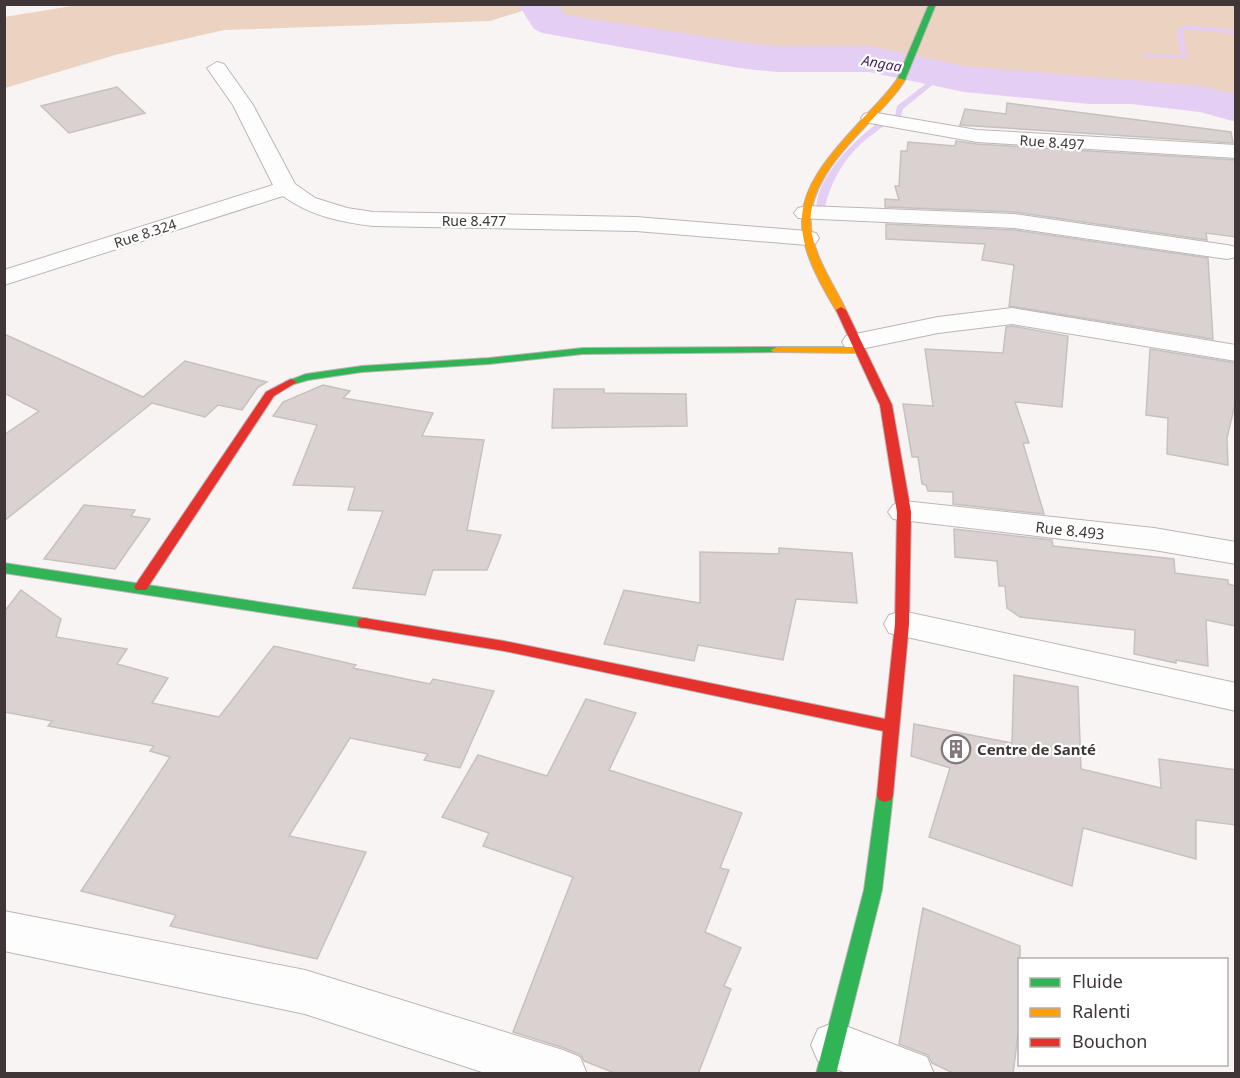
<svg xmlns="http://www.w3.org/2000/svg" width="1240" height="1078" viewBox="0 0 1240 1078" font-family="'Noto Sans',sans-serif">
  <style>
    .green { fill: #ebd2c1 }
    .lines { fill: none; stroke-linecap: round; stroke-linejoin: round }
    .stream { fill: #e5cef3; fill-rule: evenodd }
    .river { fill: #e5cef3; fill-rule: evenodd }
    .building { fill: #d9d2d1; stroke: #c7c0bf; stroke-width: 1.5 }
    .street-casing { stroke: #bcb5b6; stroke-width: 2 }
    .fast-casing { stroke: #bcb5b6; stroke-width: 2 }
    .slow-casing { stroke: #bcb5b6; stroke-width: 2 }
    .jam-casing { stroke: #bcb5b6; stroke-width: 2 }
    .street { fill: #fefdfd; fill-rule: evenodd }
    .fast { fill: #30b455; fill-rule: evenodd }
    .slow { fill: #ff9f0a; fill-rule: evenodd }
    .jam { fill: #e5322d; fill-rule: evenodd }
    .labels { text-anchor: middle; dominant-baseline: central; stroke-width: 4.5; stroke-linejoin: round; paint-order: stroke }
    .far-water-label { font-size: 14px; font-style: italic; fill: #4a2462; stroke: #fff }
    .far-street-label { font-size: 14px; fill: #403637; stroke: #fff }
    .street-label { font-size: 15px; fill: #403637; stroke: #fff }
    .poi-label { font-size: 15px; font-weight: bold; fill: #403637; stroke: #fff; text-anchor: start }
  </style>
  <rect width="100%" height="100%" fill="#f9f4f4"/>
  <path class="green" d="M 84,4 L 1235,5 L 1235,108 L 1201,99 L 1131,91 L 1089,91 L 964,80 L 868,59 L 815,57 L 777,59 L 739,55 L 556,25 L 548,21 L 538,6 L 490,21 L 224,30 L 115,55 L 5,88 L 4,17 Z"/>
  <g class="lines">
    <path class="stream" d="M 1184,25 L 1236,30 L 1236,34 L 1185,29 L 1183,31 L 1187,58 L 1143,57 L 1143,55 L 1145,54 L 1181,55 L 1177,30 Z
      M 940,73 L 946,74 L 903,109 L 901,116 L 895,116 L 897,106 Z
      M 878,123 L 885,125 C 878,131 869,136 862,143 C 842,161 829,185 824,212 L 817,214 C 811,182 854,140 878,123 Z"/>
    <path class="river" d="M 518,4 L 557,4 L 566,15 L 739,42 L 777,46 L 869,46 L 964,66 L 1201,86 L 1236,94 L 1236,122 L 1200,112 L 1131,104 L 1089,104 L 964,92 L 869,72 L 777,72 L 739,68 L 542,33 L 534,29 Z"/>
  </g>
  <path class="building" d="M 117,87 L 145,113 L 69,133 L 41,106 Z
    M 1007,103 L 1231,132 L 1233,143 L 960,125 L 965,109 L 1006,114 Z
    M 956,141 L 977,144 L 1236,160 L 1236,237 L 1206,233 L 1207,240 L 1014,212 L 885,207 L 885,199 L 899,200 L 895,186 L 899,186 L 901,151 L 907,151 L 908,142 L 955,146 Z
    M 886,224 L 1014,230 L 1208,258 L 1213,339 L 1009,306 L 1014,265 L 982,260 L 985,244 L 886,239 Z
    M 1012,326 L 1068,336 L 1062,407 L 1015,402 L 1029,443 L 1023,443 L 1044,514 L 953,504 L 953,492 L 928,491 L 926,485 L 922,484 L 918,457 L 912,457 L 903,404 L 933,406 L 925,349 L 1003,353 L 1006,327 Z
    M 4,334 L 143,397 L 185,361 L 267,382 L 258,387 L 242,410 L 218,405 L 205,417 L 152,403 L 4,521 L 4,435 L 39,411 L 4,393 Z
    M 1150,349 L 1236,363 L 1236,400 L 1227,438 L 1228,465 L 1167,454 L 1168,418 L 1146,415 Z
    M 323,385 L 350,391 L 343,398 L 433,413 L 422,436 L 484,440 L 467,530 L 501,535 L 487,570 L 433,570 L 425,595 L 353,588 L 383,511 L 348,510 L 355,487 L 293,485 L 317,425 L 273,416 L 283,402 Z
    M 554,389 L 604,389 L 604,393 L 686,394 L 687,426 L 552,428 Z
    M 84,505 L 135,510 L 131,516 L 150,519 L 115,569 L 44,559 Z
    M 954,529 L 1052,540 L 1053,546 L 1174,559 L 1175,573 L 1228,580 L 1228,584 L 1236,586 L 1236,626 L 1206,620 L 1208,666 L 1176,660 L 1176,663 L 1134,654 L 1135,630 L 1020,617 L 1007,608 L 1005,586 L 999,586 L 997,561 L 955,557 Z
    M 779,548 L 852,553 L 857,603 L 796,599 L 783,660 L 698,645 L 694,661 L 604,644 L 624,590 L 700,603 L 700,552 L 779,554 Z
    M 21,590 L 61,619 L 56,637 L 127,649 L 117,664 L 168,678 L 152,703 L 219,717 L 274,646 L 356,665 L 353,668 L 430,684 L 433,679 L 494,691 L 460,768 L 424,760 L 428,754 L 350,738 L 289,836 L 366,852 L 317,959 L 170,926 L 176,915 L 81,891 L 170,757 L 150,751 L 154,746 L 48,726 L 52,721 L 4,712 L 4,612 Z
    M 1014,675 L 1078,687 L 1081,769 L 1161,788 L 1159,759 L 1236,770 L 1236,825 L 1196,820 L 1196,859 L 1083,828 L 1072,886 L 929,837 L 950,768 L 911,756 L 914,724 L 1012,743 Z
    M 586,699 L 636,713 L 609,770 L 742,813 L 720,868 L 729,870 L 705,932 L 741,948 L 724,986 L 731,989 L 698,1074 L 617,1074 L 584,1061 L 581,1055 L 564,1048 L 513,1032 L 573,877 L 483,846 L 489,833 L 442,817 L 478,755 L 547,776 Z
    M 923,908 L 1020,946 L 1020,1018 L 1013,1074 L 955,1074 L 932,1063 L 928,1055 L 899,1044 Z"/>
  <g class="lines">
    <g class="street-casing">
      <path id="street" d="M 217,62 L 224,64 L 253,105 L 295,184 L 315,198 L 347,208 L 373,212 L 636,217 L 807,231 L 816,233 L 819,238 L 816,243 L 807,245 L 636,231 L 373,226 C 341,222 310,216 283,196 L 4,285 L 4,270 L 273,185 L 233,105 L 207,68 Z
        M 871,112 L 977,130 L 1236,145 L 1236,158 L 977,142 L 864,122 L 861,118 L 864,114 Z
        M 806,206 L 1014,214 L 1227,245 L 1236,247 L 1236,257 L 1227,259 L 1014,228 L 798,218 L 794,213 L 798,208 Z
        M 1012,308 L 1236,345 L 1236,361 L 1012,324 L 938,333 L 856,350 L 846,348 L 842,342 L 846,336 L 938,317 Z
        M 904,501 L 1154,528 L 1236,542 L 1236,564 L 1154,550 L 893,519 L 888,512 L 893,505 Z
        M 902,611 L 1236,683 L 1236,711 L 889,633 L 884,624 L 889,615 Z
        M 4,911 L 305,970 L 563,1050 L 580,1057 L 587,1074 L 488,1074 L 305,1014 L 4,951 Z
        M 835,1022 L 927,1057 L 934,1074 L 848,1074 L 818,1061 L 811,1045 L 818,1029 Z"/>
    </g>
    <g class="fast-casing">
      <path id="fast" d="M 929,4 L 936,4 L 905,80 L 898,82 L 897,80 Z
        M 777,347 L 783,350 L 781,352 L 583,354 L 489,364 L 362,372 L 308,380 L 291,385 L 285,382 L 306,374 L 362,366 L 489,358 L 583,348 Z
        M 4,563 L 364,618 L 369,619 L 371,623 L 369,627 L 364,628 L 4,573 Z
        M 885,788 L 891,790 L 893,795 L 882,890 L 836,1074 L 816,1074 L 864,890 L 877,795 L 879,790 Z"/>
    </g>
    <g class="slow-casing">
      <path id="slow" d="M 898,78 L 905,80 L 899,89 C 867,131 797,179 813,239 C 819,264 835,287 846,310 L 841,313 L 837,312 C 786,228 789,198 856,126 C 870,110 886,96 898,78 Z
        M 777,347 L 859,347 L 865,350 L 859,353 L 773,352 L 771,350 Z"/>
    </g>
    <g class="jam-casing">
      <path id="jam" d="M 841,307 L 846,310 L 892,405 L 911,512 L 909,624 L 893,795 L 891,800 L 885,802 L 879,800 L 877,795 L 883,731 L 504,651 L 359,627 L 357,623 L 359,619 L 364,618 L 504,641 L 885,719 L 895,624 L 897,512 L 880,405 L 836,310 Z
        M 291,379 L 297,382 L 274,396 L 146,590 L 136,590 L 134,587 L 136,584 L 266,392 Z"/>
    </g>
    <use href="#street" class="street"/>
    <use href="#fast" class="fast"/>
    <use href="#slow" class="slow"/>
    <use href="#jam" class="jam"/>
  </g>
  <defs>
    <g id="building-ring" transform="scale(1.5)"><circle r="9.5" fill="#fff" stroke="#817879" stroke-width="1.5"/><path d="M-4-6H4V6H1V3H-1V6H-4ZM-2.5-4.3h1.7v1.8h-1.7ZM.8-4.3h1.7v1.8H.8ZM-2.5-1h1.7V.8h-1.7ZM.8-1h1.7V.8H.8Z" fill="#817879"/></g>
  </defs>
  <g fill-rule="evenodd">
    <use href="#building-ring" x="956" y="749"/>
  </g>
  <g class="labels">
    <g class="far-water-label">
      <text transform="translate(882 63) rotate(10)">Angaa</text>
    </g>
    <g class="far-street-label">
      <text transform="translate(1052 142) rotate(4)">Rue 8.497</text>
      <text x="474" y="220">Rue 8.477</text>
      <text transform="translate(145 233) rotate(-18)">Rue 8.324</text>
    </g>
    <g class="street-label">
      <text transform="translate(1070 530) rotate(6)">Rue 8.493</text>
    </g>
    <g class="poi-label">
      <text x="977" y="749">Centre de Santé</text>
    </g>
  </g>
  <rect width="1240" height="1078" fill="none" stroke="#403637" stroke-width="12"/>
  <rect x="1018" y="958" width="210" height="108" fill="#ffffff" stroke="#b3afaf" stroke-width="1.5"/>
  <rect x="1030" y="978" width="30" height="9" fill="#30b455" stroke="#b3afaf" stroke-width="1.5"/>
  <text x="1072" y="988" font-size="18" fill="#403637">Fluide</text>
  <rect x="1030" y="1008" width="30" height="9" fill="#ff9f0a" stroke="#b3afaf" stroke-width="1.5"/>
  <text x="1072" y="1018" font-size="18" fill="#403637">Ralenti</text>
  <rect x="1030" y="1038" width="30" height="9" fill="#e5322d" stroke="#b3afaf" stroke-width="1.5"/>
  <text x="1072" y="1048" font-size="18" fill="#403637">Bouchon</text>
</svg>
